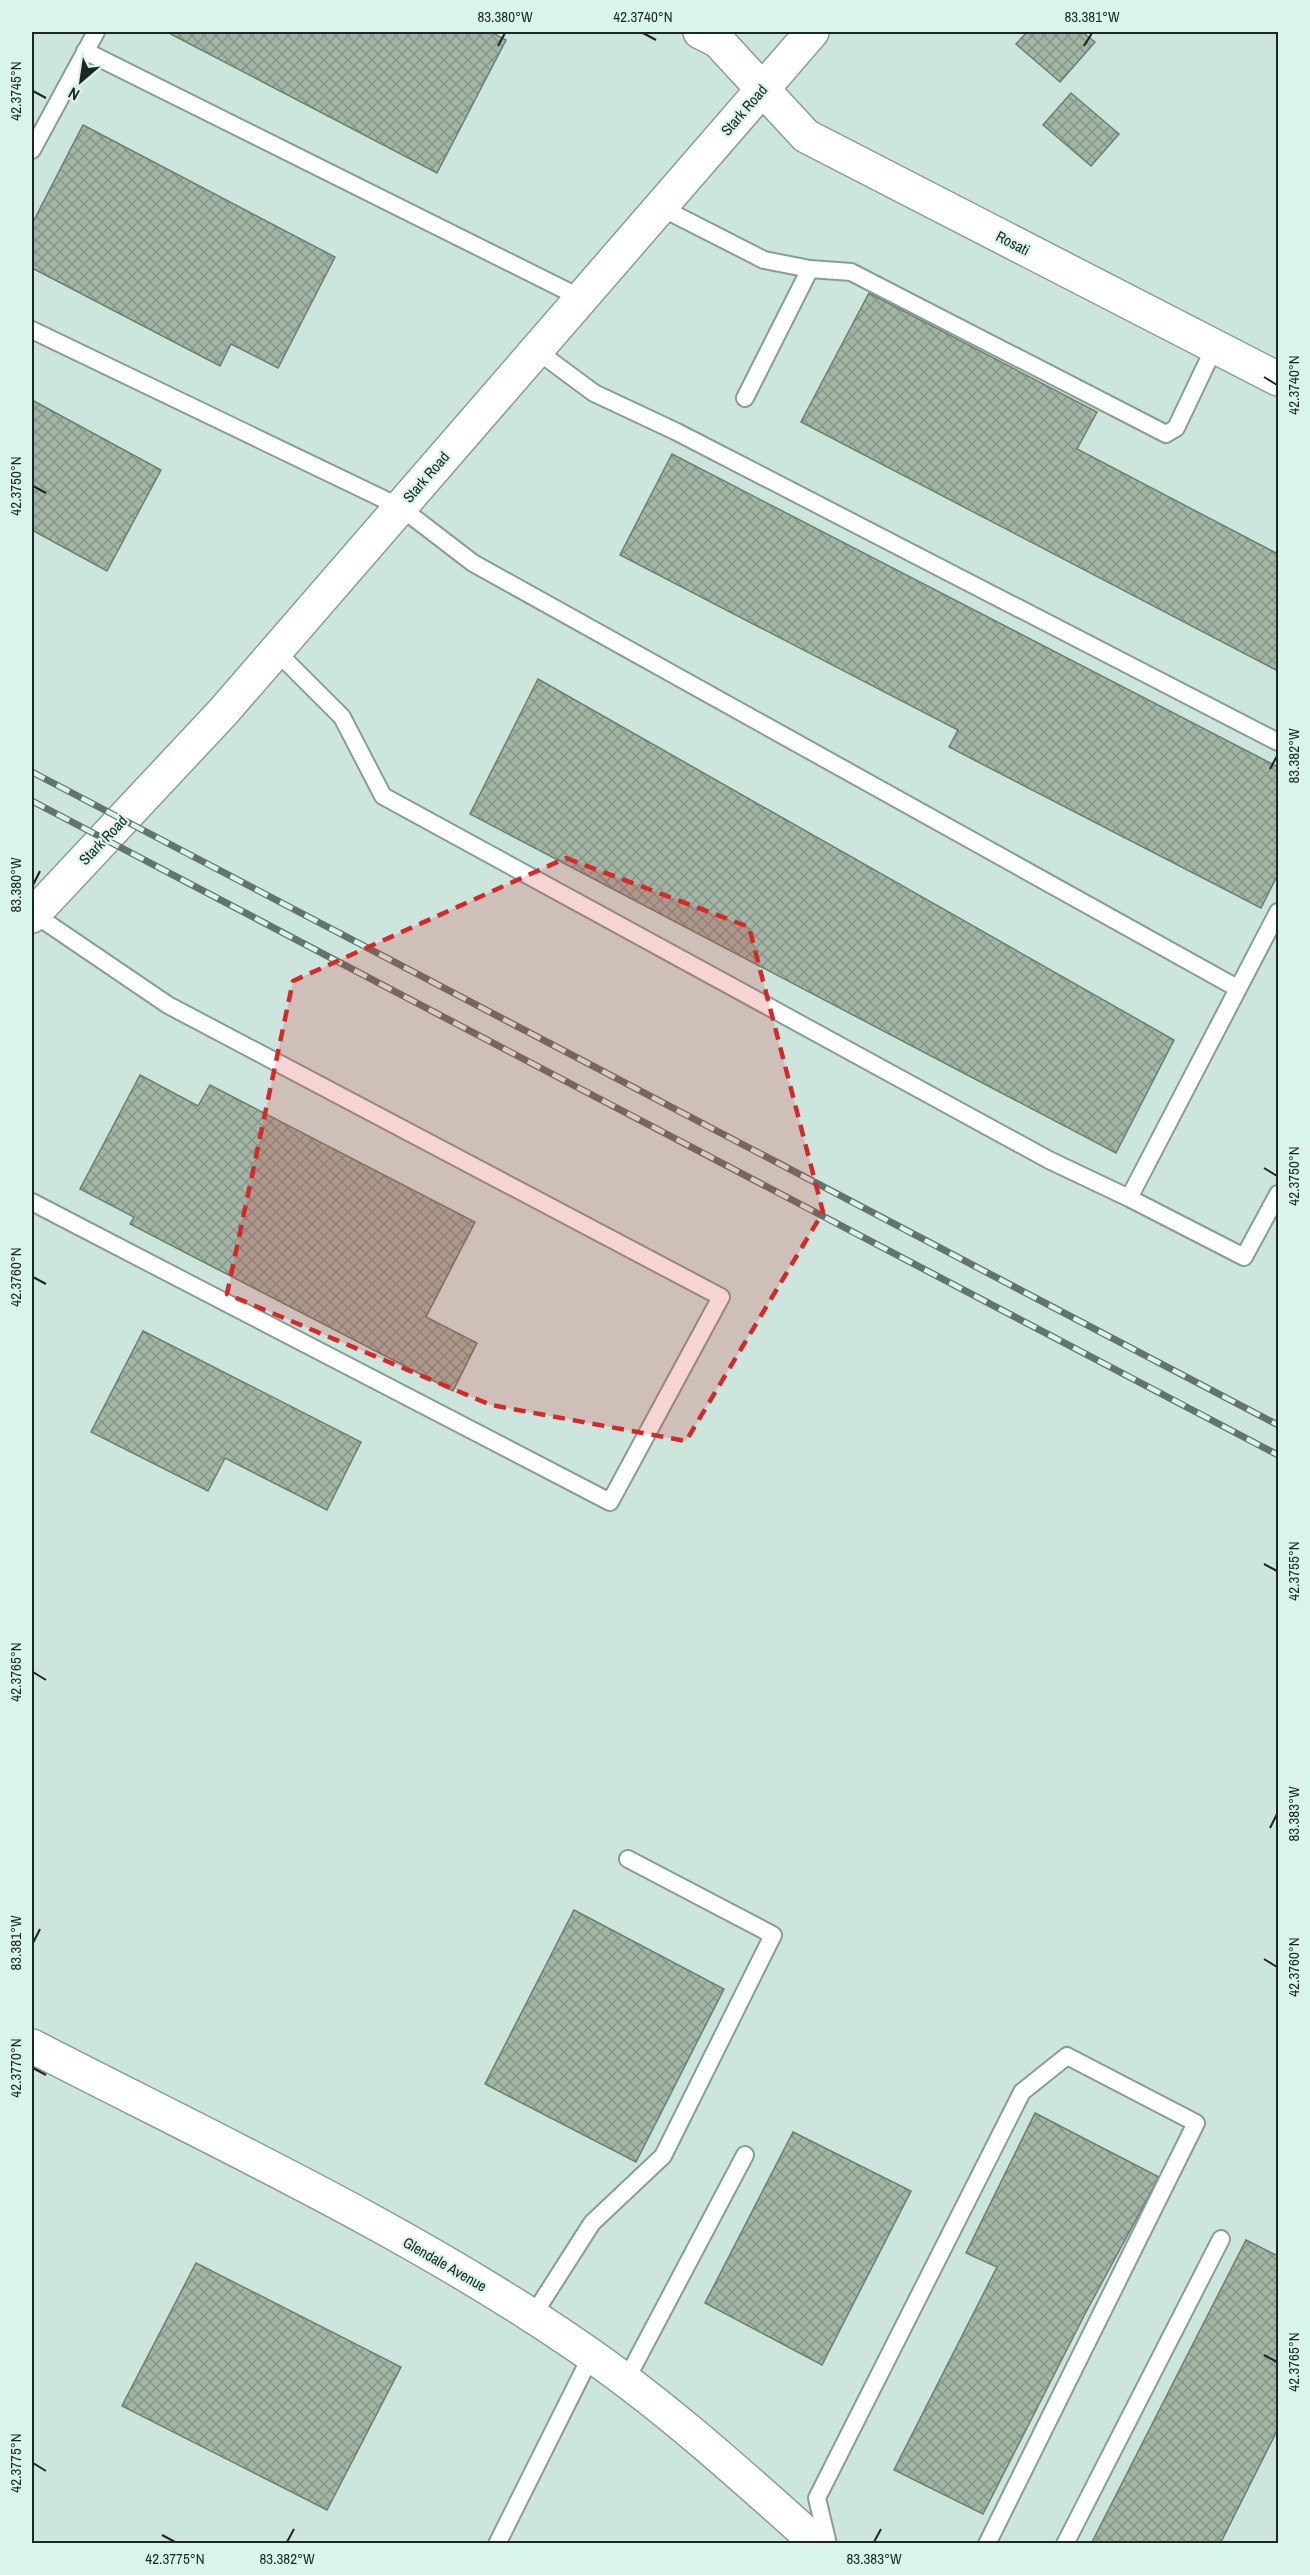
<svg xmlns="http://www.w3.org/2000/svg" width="1310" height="2575" viewBox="0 0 1310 2575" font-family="'Archivo Narrow',sans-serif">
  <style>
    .building { fill: url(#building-cross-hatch); stroke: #6d7f6f; stroke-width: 1.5 }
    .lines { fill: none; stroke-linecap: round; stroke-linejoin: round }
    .service-casing { stroke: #859f95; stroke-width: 20 }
    .minor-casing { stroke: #859f95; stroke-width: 36 }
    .tertiary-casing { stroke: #859f95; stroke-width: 36 }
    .service { stroke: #fff; stroke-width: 16 }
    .minor { stroke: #fff; stroke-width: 33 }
    .tertiary { stroke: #fff; stroke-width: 33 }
    .rail-casing { stroke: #63746e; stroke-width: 7 }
    .rail { stroke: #d9f4ea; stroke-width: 4.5; stroke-dasharray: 14; stroke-linecap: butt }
    .marked { fill: #d62828; fill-opacity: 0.2; stroke: #d62828; stroke-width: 4.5; stroke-dasharray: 12 8; stroke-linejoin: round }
    .ticks { fill: none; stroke: #1c2723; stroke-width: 2 }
    .labels { text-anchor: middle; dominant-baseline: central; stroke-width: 4.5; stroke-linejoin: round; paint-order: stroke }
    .street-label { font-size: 15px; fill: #1c2723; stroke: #d9f4ea }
    .neatline { fill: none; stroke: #1c2723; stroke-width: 2 }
    .ticks-label { font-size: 15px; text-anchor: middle; fill: #1c2723 }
  </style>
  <defs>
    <pattern id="building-cross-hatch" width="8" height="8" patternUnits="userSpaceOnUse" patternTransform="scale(1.5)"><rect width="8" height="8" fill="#a3b6a5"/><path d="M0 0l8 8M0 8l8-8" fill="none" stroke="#849486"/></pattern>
  </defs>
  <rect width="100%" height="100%" fill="#cce6dd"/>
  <path class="building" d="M 167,32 L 491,32 L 506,40 L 437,173 Z
    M 1027,32 L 1082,32 L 1095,42 L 1060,82 L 1016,44 Z
    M 1071,93 L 1119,134 L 1091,166 L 1043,125 Z
    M 83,125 L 335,257 L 278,368 L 231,344 L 220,366 L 32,268 L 32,224 Z
    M 869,293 L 1097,412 L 1077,449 L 1278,554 L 1278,671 L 801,422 Z
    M 32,400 L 161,470 L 107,571 L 32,530 Z
    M 672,454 L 1278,767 L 1278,874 L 1261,908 L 949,747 L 958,730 L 620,555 Z
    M 538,679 L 1174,1040 L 1116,1153 L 470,814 Z
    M 140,1075 L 198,1106 L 210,1085 L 475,1222 L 426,1317 L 477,1343 L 453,1391 L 130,1224 L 134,1217 L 80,1189 Z
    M 143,1331 L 361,1442 L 327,1510 L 225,1458 L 208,1491 L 91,1432 Z
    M 574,1910 L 724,1989 L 636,2162 L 485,2084 Z
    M 1035,2113 L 1159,2177 L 1086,2312 L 983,2514 L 894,2470 L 997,2267 L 966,2253 Z
    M 793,2132 L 911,2191 L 822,2365 L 705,2303 Z
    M 1246,2240 L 1278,2256 L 1278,2429 L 1220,2544 L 1091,2544 Z
    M 196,2263 L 401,2367 L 327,2510 L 122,2406 Z"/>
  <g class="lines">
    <g class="service-casing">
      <path id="service" d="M 85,51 L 581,298
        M 32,150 L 96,32
        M 660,207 L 764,260 L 810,269 L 851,272 L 1166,434 L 1176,428 L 1215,346
        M 32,330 L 400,507 L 473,563 L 1237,988
        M 536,350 L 594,393 L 677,432 L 1278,742
        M 745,398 L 810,269
        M 276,651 L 342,717 L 383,796 L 1049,1160 L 1129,1198 L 1278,912
        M 1129,1198 L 1244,1257 L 1278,1194
        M 32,1202 L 610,1502 L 721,1297 L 168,1005 L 34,914
        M 532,2317 L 592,2223 L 663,2156 L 773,1935 L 628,1859
        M 625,2382 L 745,2155
        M 497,2544 L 591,2356
        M 828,2544 L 817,2498 L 1022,2092 L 1067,2056 L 1196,2123 L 987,2544
        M 1065,2544 L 1221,2239"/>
    </g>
    <g class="minor-casing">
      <path id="minor" d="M 700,32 L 718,41 L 806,136 L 1278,379
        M 32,2046 C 216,2141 407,2229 579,2347 C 664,2405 741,2475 818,2544"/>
    </g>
    <g class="tertiary-casing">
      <path id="tertiary" d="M 32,916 L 223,712 L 812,32"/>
    </g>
    <use href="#service" class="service"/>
    <use href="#minor" class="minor"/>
    <use href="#tertiary" class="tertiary"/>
    <g class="rail-casing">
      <path id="rail" d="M 32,772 L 1278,1425
        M 32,801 L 1278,1455"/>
    </g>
    <use href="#rail" class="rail"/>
  </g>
  <path class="marked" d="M 566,858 L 749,927 L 823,1212 L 686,1441 L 491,1405 L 227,1294 L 293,981 Z"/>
  <path class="ticks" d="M 643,33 L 656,40M 498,46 L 505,33M 1084,46 L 1092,33M 33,91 L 46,98M 1264,377 L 1277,385M 33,486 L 46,493M 1270,769 L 1277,756M 33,885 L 40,871M 1264,1168 L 1277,1176M 33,1277 L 46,1284M 1264,1564 L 1277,1571M 33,1672 L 46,1680M 1270,1828 L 1277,1814M 33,1943 L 40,1929M 1264,1959 L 1277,1967M 33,2068 L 46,2075M 1264,2355 L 1277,2362M 33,2463 L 46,2471M 162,2535 L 175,2542M 287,2542 L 294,2529M 874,2542 L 881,2529"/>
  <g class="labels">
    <g class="street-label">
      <text transform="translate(744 110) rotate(-49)">Stark Road</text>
      <text transform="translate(1013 243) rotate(27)">Rosati</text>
      <text transform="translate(426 477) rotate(-49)">Stark Road</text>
      <text transform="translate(103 840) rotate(-46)">Stark Road</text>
      <text transform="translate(445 2264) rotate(30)">Glendale Avenue</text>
    </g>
  </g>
  <rect width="1310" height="2575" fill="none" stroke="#d9f4ea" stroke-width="66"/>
  <g transform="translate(81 81) rotate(209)" stroke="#d9f4ea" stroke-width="4.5" paint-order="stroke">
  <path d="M0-4.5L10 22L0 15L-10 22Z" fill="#1c2723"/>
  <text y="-9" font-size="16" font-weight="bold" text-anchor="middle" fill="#1c2723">N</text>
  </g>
  <rect x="33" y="33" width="1244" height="2509" class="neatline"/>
  <g class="ticks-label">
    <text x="505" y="22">83.380°W</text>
    <text x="643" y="22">42.3740°N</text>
    <text x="1092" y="22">83.381°W</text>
    <text transform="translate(16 91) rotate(-90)" y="5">42.3745°N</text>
    <text transform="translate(1294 385) rotate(-90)" y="5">42.3740°N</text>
    <text transform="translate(16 486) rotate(-90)" y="5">42.3750°N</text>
    <text transform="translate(1294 756) rotate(-90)" y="5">83.382°W</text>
    <text transform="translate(16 885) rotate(-90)" y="5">83.380°W</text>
    <text transform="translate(1294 1176) rotate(-90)" y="5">42.3750°N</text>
    <text transform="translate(16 1277) rotate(-90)" y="5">42.3760°N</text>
    <text transform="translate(1294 1571) rotate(-90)" y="5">42.3755°N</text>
    <text transform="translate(16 1672) rotate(-90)" y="5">42.3765°N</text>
    <text transform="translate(1294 1814) rotate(-90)" y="5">83.383°W</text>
    <text transform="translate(16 1943) rotate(-90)" y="5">83.381°W</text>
    <text transform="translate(1294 1967) rotate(-90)" y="5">42.3760°N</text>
    <text transform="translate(16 2068) rotate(-90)" y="5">42.3770°N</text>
    <text transform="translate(1294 2362) rotate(-90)" y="5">42.3765°N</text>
    <text transform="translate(16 2463) rotate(-90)" y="5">42.3775°N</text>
    <text x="175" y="2564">42.3775°N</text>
    <text x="287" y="2564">83.382°W</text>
    <text x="874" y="2564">83.383°W</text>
  </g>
</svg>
